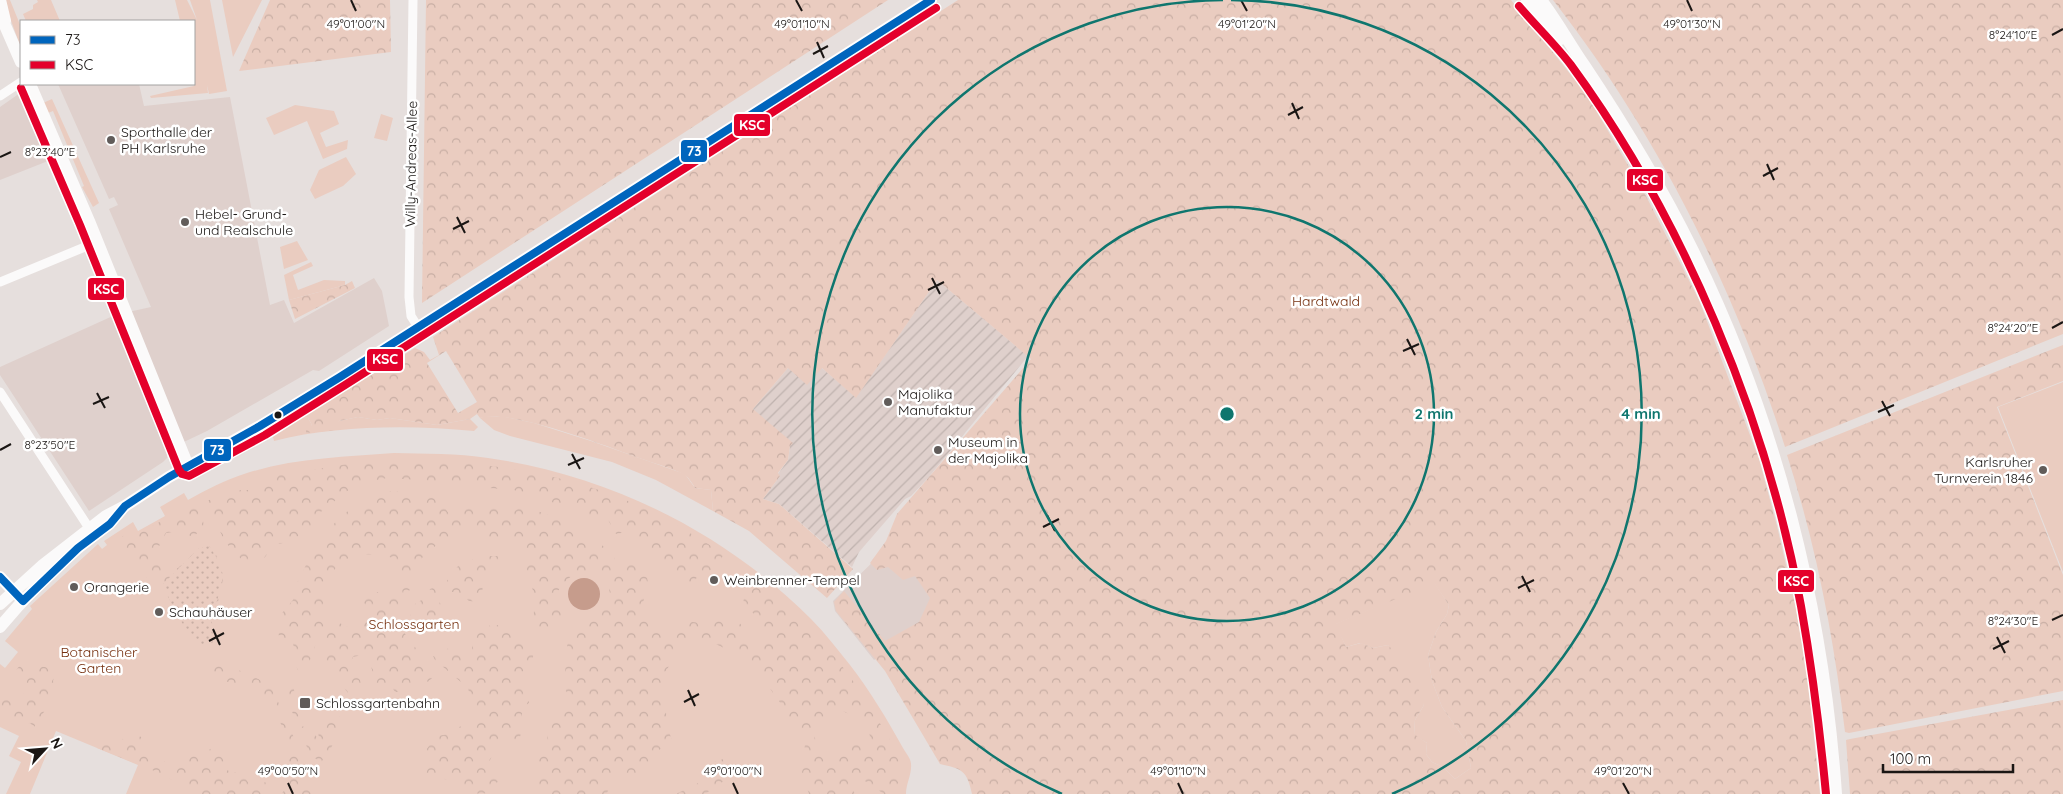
<svg xmlns="http://www.w3.org/2000/svg" width="2063" height="794" viewBox="0 0 2063 794" font-family="Quicksand,sans-serif">
  <style>
    .built { fill: #dfd0cc }
    .industrial { fill: url(#industrial-furrows) }
    .green { fill: #eaccc0 }
    .forest { fill: url(#forest-crowns); fill-rule: evenodd }
    .garden { fill: url(#garden-dots) }
    .water { fill: #c69c8c }
    .lines { fill: none; stroke-linecap: round; stroke-linejoin: round }
    .street { stroke: #fbfafa; stroke-width: 9 }
    .secondary { stroke: #fbfafa; stroke-width: 12 }
    .bus-1-casing { stroke: #fff; stroke-width: 11 }
    .bus-2-casing { stroke: #fff; stroke-width: 11 }
    .bus-1 { stroke: #0065bd; stroke-width: 8 }
    .bus-2 { stroke: #e4002b; stroke-width: 8 }
    .ticks { fill: none; stroke: #1a1614; stroke-width: 2 }
    .ring { fill: none; stroke: #0f766e; stroke-width: 2.5 }
    .poi-dot { fill: #615c5a; stroke: #fff; stroke-width: 2 }
    .bus-dot { fill: #1a1614; stroke: #fff; stroke-width: 2 }
    .labels { text-anchor: middle; dominant-baseline: central; stroke-width: 5; stroke-linejoin: round; paint-order: stroke }
    .poi-label { font-size: 14px; fill: #1a1614; stroke: #fff; text-anchor: start }
    .street-label { font-size: 14px; fill: #1a1614; stroke: #fff }
    .park-label { font-size: 14px; fill: #76300f; stroke: #fff }
    .ticks-label { font-size: 12px; text-anchor: middle; fill: #1a1614; stroke: #fff; stroke-width: 5; stroke-linejoin: round; paint-order: stroke }
    .centre { fill: #0f766e; stroke: #fff; stroke-width: 2.5 }
    .ring-label { font-size: 15px; text-anchor: middle; font-weight: bold; fill: #0f766e; stroke: #fff; stroke-width: 5; stroke-linejoin: round; paint-order: stroke }
    .line-badge { stroke: #fff; stroke-width: 2 }
    .badge-label { font-size: 14px; text-anchor: middle; font-weight: bold; fill: #fff }
  </style>
  <defs>
    <pattern id="industrial-furrows" width="10" height="10" patternUnits="userSpaceOnUse" patternTransform="scale(1.25)"><rect width="10" height="10" fill="#dfd0cc"/><path d="M-1 1l2-2M0 10L10 0M9 11l2-2" fill="none" stroke="#bfb2ae"/></pattern>
    <pattern id="forest-crowns" width="20" height="18" patternUnits="userSpaceOnUse" patternTransform="scale(1.25)"><rect width="20" height="18" fill="#eaccc0"/><path d="M2 6a3 3 0 1 1 6 0M12 15a3 3 0 1 1 6 0" fill="none" stroke="#c8aea4"/></pattern>
    <pattern id="garden-dots" width="8" height="8" patternUnits="userSpaceOnUse" patternTransform="scale(1.25)"><rect width="8" height="8" fill="#eaccc0"/><path d="M2 2h.1M6 6h.1" fill="none" stroke="#c8aea4" stroke-width="1.8" stroke-linecap="round"/></pattern>
  </defs>
  <rect width="100%" height="100%" fill="#e6dfdd"/>
  <path class="built" d="M 58,84 L 139,84 L 144,106 L 230,97 L 270,305 L 284,300 L 294,323 L 374,278 L 382,291 L 389,326 L 319,371 L 313,370 L 207,431 L 167,450 L 167,458 L 163,462 L 89,511 L 0,375 L 0,367 L 115,315 L 151,307 L 109,209 L 118,205 L 114,197 L 109,199 Z
    M 20,93 L 48,161 L 0,180 L 0,107 Z
    M 889,546 L 948,603 L 874,660 L 835,611 L 833,601 Z"/>
  <path class="industrial" d="M 937,280 L 1028,356 L 928,478 L 911,496 L 905,499 L 859,552 L 852,567 L 779,504 L 763,499 L 780,476 L 778,474 L 788,460 L 790,446 L 753,409 L 788,368 L 822,368 L 856,397 Z"/>
  <path class="green" d="M 6,0 L 10,0 L 21,27 L 21,48 L 9,15 Z
    M 37,0 L 51,0 L 60,21 L 26,21 L 23,14 L 33,9 L 33,5 L 38,2 Z
    M 175,0 L 187,0 L 197,20 L 190,0 L 210,0 L 227,91 L 209,94 L 207,85 L 208,93 L 151,98 L 150,96 L 194,86 L 194,21 L 180,21 Z
    M 222,0 L 262,0 L 233,57 Z
    M 52,99 L 99,203 L 93,207 L 82,187 L 84,186 L 53,111 L 48,113 L 43,103 Z
    M 295,105 L 334,111 L 339,124 L 320,133 L 326,147 L 348,140 L 347,149 L 323,159 L 307,121 L 274,135 L 266,118 Z
    M 381,114 L 393,118 L 387,141 L 374,138 Z
    M 346,157 L 356,174 L 343,186 L 315,199 L 310,190 L 319,170 Z
    M 297,241 L 308,260 L 284,269 L 280,247 Z
    M 311,262 L 313,266 L 293,275 L 298,290 L 324,280 L 345,281 L 345,285 L 289,300 L 284,275 Z
    M 2063,382 L 2063,572 L 1998,407 Z
    M 486,416 L 505,417 L 534,423 L 591,441 L 685,474 L 695,488 L 711,490 L 713,511 L 656,480 L 612,462 L 510,436 L 494,430 L 480,418 Z
    M 303,417 L 308,418 L 312,425 L 306,433 L 319,430 L 339,421 L 358,417 L 377,420 L 390,418 L 437,425 L 470,419 L 478,427 L 474,431 C 411,425 337,425 274,441 L 273,437 Z
    M 394,453 C 425,454 457,453 488,458 C 609,475 724,532 811,619 C 825,633 837,649 850,665 C 870,691 887,719 903,748 C 906,753 911,759 911,764 C 912,774 906,784 906,794 L 126,794 L 138,765 L 56,731 L 30,794 L 6,794 L 21,762 L 9,756 L 19,736 L 0,727 L 0,664 L 5,668 L 18,652 L 5,641 L 32,609 L 30,606 L 98,544 L 102,549 L 107,545 L 104,541 L 133,522 L 138,531 L 165,516 L 160,507 L 184,493 L 188,500 C 206,490 225,480 244,474 C 292,458 344,457 394,453 Z
    M 1434,582 L 1449,605 L 1447,614 L 1436,632 L 1428,655 L 1432,681 L 1442,707 L 1466,741 L 1471,768 L 1455,779 L 1443,767 L 1432,762 L 1426,754 L 1427,743 L 1414,735 L 1415,720 L 1424,705 L 1388,645 L 1373,648 L 1360,643 L 1346,647 L 1335,624 Z"/>
  <path class="forest" d="M 270,0 L 390,0 L 391,52 L 239,71 Z
    M 426,0 L 888,0 L 422,303 Z
    M 958,0 L 1511,0 L 1587,95 L 1646,196 L 1699,300 L 1759,459 L 1777,526 L 1796,609 L 1807,672 L 1820,794 L 972,794 C 967,770 962,769 940,764 L 885,671 L 836,611 L 834,602 L 844,591 L 885,641 L 919,622 L 930,598 L 915,576 L 903,580 L 888,567 L 877,570 L 870,563 L 886,541 L 897,514 L 1031,359 L 937,280 L 856,398 L 822,368 L 807,385 L 788,368 L 753,409 L 793,443 L 790,446 L 788,460 L 778,473 L 780,476 L 763,499 L 779,504 L 853,569 L 827,598 L 749,531 L 713,511 L 711,490 L 695,488 C 692,483 688,476 683,474 C 669,467 653,463 639,458 C 609,447 508,408 480,418 L 477,414 L 470,419 L 437,425 L 390,418 L 377,420 L 358,417 L 339,421 L 335,430 L 306,433 L 306,429 L 312,425 L 308,418 L 303,417 L 415,348 L 424,352 L 430,360 L 439,355 L 433,337 ZM 446,351 L 477,402 L 458,413 L 427,363 ZM 1434,583 L 1449,605 L 1447,614 L 1436,632 L 1428,655 L 1432,681 L 1442,707 L 1466,741 L 1471,768 L 1455,779 L 1443,767 L 1432,762 L 1426,754 L 1427,743 L 1414,734 L 1415,720 L 1424,705 C 1416,678 1407,665 1388,645 L 1373,648 L 1361,643 L 1346,647 L 1336,624 Z
    M 1553,0 L 2063,0 L 2063,334 L 1785,447 C 1734,287 1657,133 1553,0 Z
    M 352,281 L 355,288 L 295,319 L 289,300 L 345,285 Z
    M 2063,345 L 2063,381 L 1997,407 L 2063,575 L 2063,691 L 1849,733 L 1845,732 C 1834,638 1816,545 1787,455 Z
    M 379,459 C 454,459 531,467 602,491 C 645,506 685,529 724,554 L 715,569 L 700,573 L 691,586 L 673,576 L 671,566 L 642,552 L 632,531 L 616,534 L 607,518 L 588,519 L 570,508 L 514,490 L 478,487 L 450,482 L 387,478 L 356,484 L 317,515 L 308,531 L 287,542 L 274,545 L 262,561 L 244,562 L 225,542 L 206,501 L 241,490 L 261,490 L 279,475 Z
    M 391,491 L 437,495 L 449,514 C 472,507 487,501 509,514 L 523,506 L 557,518 L 613,552 L 616,567 L 627,558 L 647,574 L 648,586 L 641,609 L 654,630 L 668,631 L 682,621 L 702,623 L 718,613 L 737,619 L 754,644 L 765,641 L 755,615 L 743,603 L 745,594 L 738,577 L 744,569 L 813,632 L 839,662 L 862,693 L 903,762 L 899,780 L 894,794 L 884,794 L 862,779 L 852,788 L 855,794 L 809,794 L 802,773 L 805,744 L 792,726 L 784,708 L 763,679 L 735,653 L 709,641 L 685,643 L 665,672 L 660,696 C 669,711 665,723 672,740 L 654,754 L 639,779 L 617,777 L 606,794 L 539,794 L 536,789 L 536,761 L 547,744 L 549,718 L 567,702 C 565,688 564,651 569,639 C 574,626 596,614 607,606 L 610,594 L 608,582 C 584,569 574,568 558,591 C 564,610 568,623 545,631 L 533,623 L 535,598 L 521,548 L 507,541 L 489,539 L 478,527 C 454,534 426,546 414,570 C 411,576 411,584 410,590 L 403,594 L 394,558 C 344,546 325,565 323,615 L 356,631 L 366,619 L 366,607 L 360,594 L 371,588 L 385,597 L 398,597 L 402,607 L 398,621 L 408,639 L 432,667 L 435,675 L 428,682 L 417,671 L 410,676 L 411,685 L 404,692 L 395,692 L 390,684 L 384,688 L 385,698 L 379,702 L 373,697 L 376,682 L 367,654 L 353,657 L 350,664 C 358,675 365,682 359,696 L 350,695 L 323,664 L 323,658 L 328,652 L 321,642 L 321,630 C 313,646 314,661 300,674 L 296,666 L 297,656 L 292,641 L 284,642 L 279,637 L 277,619 L 293,600 L 297,583 L 310,557 L 321,550 C 334,510 356,506 391,491 ZM 841,710 C 854,717 866,722 870,736 L 865,743 L 858,744 L 851,740 L 841,745 L 843,750 L 842,755 L 833,757 L 819,750 L 814,735 L 814,726 Z
    M 193,504 L 202,514 L 204,527 L 193,537 L 179,531 L 166,533 L 156,552 L 165,567 L 178,568 L 199,548 L 209,546 L 219,559 L 225,576 L 212,624 L 213,642 L 207,646 L 196,642 L 180,620 L 162,585 L 146,577 L 140,567 L 126,555 L 122,537 L 130,528 L 140,533 L 170,516 L 187,516 L 186,508 Z
    M 488,556 L 498,556 L 501,565 L 495,574 L 485,576 L 480,602 L 469,601 L 458,592 L 446,592 L 436,598 L 443,607 L 437,622 L 429,626 L 417,627 L 409,619 L 415,604 L 428,596 L 430,589 L 446,583 C 458,561 464,561 488,556 Z
    M 488,623 L 491,628 L 498,625 L 512,625 L 534,646 L 532,668 L 527,672 L 524,669 C 514,685 530,689 529,703 L 522,708 L 522,729 L 519,741 L 511,738 L 503,740 L 500,737 L 493,744 L 495,749 L 490,760 L 485,766 L 489,769 L 499,769 L 501,778 L 494,786 L 494,793 L 462,794 L 463,789 L 458,788 L 454,781 L 444,779 L 442,772 L 430,780 L 421,776 L 426,750 L 436,736 L 450,734 L 462,725 L 475,719 L 474,704 L 472,704 L 468,688 L 435,660 L 433,656 L 439,655 L 454,644 L 465,652 L 472,650 C 474,636 475,630 488,623 Z
    M 219,659 C 235,671 256,675 272,688 L 306,765 L 304,770 C 307,781 312,785 316,794 L 281,794 L 290,784 C 285,771 289,756 286,742 C 282,710 253,683 221,681 L 210,666 Z
    M 24,661 L 30,661 L 39,666 L 56,669 L 53,681 L 57,692 L 34,727 L 30,723 L 23,725 L 19,722 L 0,719 L 0,685 L 13,697 L 23,695 L 27,681 L 17,677 L 16,670 Z
    M 292,682 L 295,694 L 291,697 L 302,721 L 297,723 L 282,689 Z
    M 2063,700 L 2063,794 L 1850,794 L 1846,740 L 1850,739 Z
    M 331,711 L 340,717 L 339,728 L 340,730 L 328,754 L 319,738 L 317,725 L 324,722 Z
    M 304,726 L 308,734 L 314,732 L 326,756 L 321,762 C 309,757 304,740 299,728 Z
    M 132,731 L 147,741 L 153,755 L 169,764 L 194,753 L 201,755 L 215,746 L 228,754 L 230,757 L 223,762 L 224,768 L 232,773 L 241,772 L 248,782 L 265,782 L 273,794 L 188,794 L 182,785 L 157,772 L 97,748 L 101,740 C 115,742 122,743 132,731 Z
    M 723,759 L 735,768 L 734,774 L 705,794 L 676,794 L 700,782 L 711,763 Z"/>
  <path class="garden" d="M 209,546 C 235,582 217,586 212,622 C 212,629 213,636 213,642 L 207,646 L 196,642 L 180,620 L 162,585 L 199,548 Z"/>
  <path class="water" d="M568 594a16 16 0 1 1 32 0a16 16 0 1 1-32 0Z"/>
  <g class="lines">
    <path class="street" d="M 413,0 L 409,297 L 411,316 L 418,327
      M 0,96 L 21,82
      M 0,282 L 97,242
      M 0,392 L 89,528"/>
    <path class="secondary" d="M 0,0 L 5,21
      M 1527,0 L 1561,39
      M 1541,0 C 1557,21 1569,43 1584,65 C 1624,125 1661,186 1693,251 C 1776,420 1823,606 1836,794
      M 0,14 L 21,62
      M 30,84 L 89,221 L 188,466
      M 0,577 L 17,595
      M 0,604 L 43,565 L 106,516 L 125,506 L 169,477 L 260,426 L 340,377 L 931,0
      M 0,627 C 24,598 50,572 78,548 C 94,535 109,525 121,510"/>
    <g class="bus-1-casing">
      <path id="bus-1" d="M 0,577 L 23,601 L 78,548 L 110,524 L 125,506 L 169,477 L 260,426 L 340,377 L 931,0"/>
    </g>
    <g class="bus-2-casing">
      <path id="bus-2" d="M 1519,6 C 1536,26 1555,44 1571,65 C 1683,218 1767,419 1801,606 C 1812,668 1820,731 1826,794
        M 21,88 L 80,225 L 179,470 L 182,474 L 189,476 L 265,435 L 345,385 L 936,8"/>
    </g>
    <use href="#bus-1" class="bus-1"/>
    <use href="#bus-2" class="bus-2"/>
  </g>
  <path class="ticks" d="M 351,0 L 356,11M 796,0 L 802,11M 1241,0 L 1247,11M 1687,0 L 1692,11M 2052,35 L 2063,29M 817,42 L 824,58M 813,54 L 828,46M 1292,103 L 1299,119M 1288,115 L 1303,107M 0,157 L 11,152M 1767,164 L 1774,180M 1763,176 L 1778,168M 457,217 L 465,233M 453,229 L 469,221M 932,278 L 940,294M 928,290 L 944,282M 2052,328 L 2063,322M 1407,339 L 1415,355M 1403,351 L 1419,344M 97,393 L 105,408M 1882,401 L 1890,416M 93,404 L 109,397M 1878,412 L 1894,405M 0,450 L 11,444M 572,454 L 580,469M 568,465 L 584,458M 1047,515 L 1055,531M 1043,527 L 1059,519M 1522,576 L 1530,592M 1518,588 L 1534,580M 2052,620 L 2063,615M 213,629 L 220,645M 1997,637 L 2005,653M 209,641 L 224,633M 1993,649 L 2009,641M 688,690 L 695,706M 684,702 L 699,694M 288,783 L 293,794M 733,783 L 738,794M 1178,783 L 1183,794M 1623,783 L 1629,794"/>
  <g class="ring">
    <circle cx="1227" cy="414" r="207"/>
    <path d="M1062 794A414 414 0 0 1 1223 0M1231 0A414 414 0 0 1 1392 794"/>
  </g>
  <g class="poi-dot">
    <circle cx="111" cy="140" r="5"/>
    <circle cx="185" cy="222" r="5"/>
    <circle cx="888" cy="402" r="5"/>
    <circle cx="938" cy="450" r="5"/>
    <circle cx="2043" cy="470" r="5"/>
    <circle cx="714" cy="580" r="5"/>
    <circle cx="74" cy="587" r="5"/>
    <circle cx="159" cy="612" r="5"/>
    <rect x="299" y="697" width="12" height="12" rx="2.5"/>
  </g>
  <circle class="bus-dot" cx="278" cy="415" r="4.5"/>
  <g class="labels">
    <g class="poi-label">
      <text x="121" y="132">Sporthalle der<tspan x="121" dy="16">PH Karlsruhe</tspan></text>
      <text x="195" y="214">Hebel- Grund-<tspan x="195" dy="16">und Realschule</tspan></text>
      <text x="898" y="394">Majolika<tspan x="898" dy="16">Manufaktur</tspan></text>
      <text x="948" y="442">Museum in<tspan x="948" dy="16">der Majolika</tspan></text>
      <text x="2033" y="462" text-anchor="end">Karlsruher<tspan x="2033" dy="16">Turnverein 1846</tspan></text>
      <text x="724" y="580">Weinbrenner-Tempel</text>
      <text x="84" y="587">Orangerie</text>
      <text x="169" y="612">Schauhäuser</text>
      <text x="316" y="703">Schlossgartenbahn</text>
    </g>
    <g class="street-label">
      <text transform="translate(411 164) rotate(-89)">Willy-Andreas-Allee</text>
    </g>
    <g class="park-label">
      <text x="1326" y="301">Hardtwald</text>
      <text x="414" y="624">Schlossgarten</text>
      <text x="99" y="652">Botanischer<tspan x="99" dy="16">Garten</tspan></text>
    </g>
  </g>
  <g class="ticks-label">
    <text x="356" y="28">49°01'00"N</text>
    <text x="802" y="28">49°01'10"N</text>
    <text x="1247" y="28">49°01'20"N</text>
    <text x="1692" y="28">49°01'30"N</text>
    <text x="2013" y="39">8°24'10"E</text>
    <text x="50" y="156">8°23'40"E</text>
    <text x="2013" y="332">8°24'20"E</text>
    <text x="50" y="449">8°23'50"E</text>
    <text x="2013" y="625">8°24'30"E</text>
    <text x="288" y="775">49°00'50"N</text>
    <text x="733" y="775">49°01'00"N</text>
    <text x="1178" y="775">49°01'10"N</text>
    <text x="1623" y="775">49°01'20"N</text>
  </g>
  <circle cx="1227" cy="414" r="8" class="centre"/>
  <g class="ring-label">
    <text x="1434" y="419">2 min</text>
    <text x="1641" y="419">4 min</text>
  </g>
  <g class="line-badge">
    <rect x="733" y="113" width="38" height="24" rx="5" fill="#e4002b"/>
    <rect x="680" y="139" width="28" height="24" rx="5" fill="#0065bd"/>
    <rect x="1626" y="168" width="38" height="24" rx="5" fill="#e4002b"/>
    <rect x="87" y="277" width="38" height="24" rx="5" fill="#e4002b"/>
    <rect x="366" y="348" width="38" height="24" rx="5" fill="#e4002b"/>
    <rect x="203" y="438" width="29" height="24" rx="5" fill="#0065bd"/>
    <rect x="1777" y="569" width="38" height="24" rx="5" fill="#e4002b"/>
  </g>
  <g class="badge-label">
    <text x="752" y="130">KSC</text>
    <text x="694" y="156">73</text>
    <text x="1645" y="185">KSC</text>
    <text x="106" y="294">KSC</text>
    <text x="385" y="364">KSC</text>
    <text x="217" y="455">73</text>
    <text x="1796" y="586">KSC</text>
  </g>
  <rect x="20" y="20" width="175" height="65" fill="#ffffff" stroke="#a3a2a1"/>
  <rect x="30" y="36" width="25" height="8" fill="#0065bd" stroke="#a3a2a1"/>
  <text x="65" y="45" font-size="15" fill="#1a1614">73</text>
  <rect x="30" y="61" width="25" height="8" fill="#e4002b" stroke="#a3a2a1"/>
  <text x="65" y="70" font-size="15" fill="#1a1614">KSC</text>
  <g transform="translate(45 749) rotate(64)" stroke="#ffffff" stroke-width="4" paint-order="stroke">
  <path d="M0-4L9 19L0 12L-9 19Z" fill="#1a1614"/>
  <text y="-8" font-size="14" font-weight="bold" text-anchor="middle" fill="#1a1614">N</text>
  </g>
  <path d="M1883 764v8h130v-8" fill="none" stroke="#1a1614" stroke-width="2.5"/>
  <text x="1890" y="764" font-size="15" fill="#1a1614" stroke="#ffffff" stroke-width="4" paint-order="stroke">100 m</text>
</svg>
